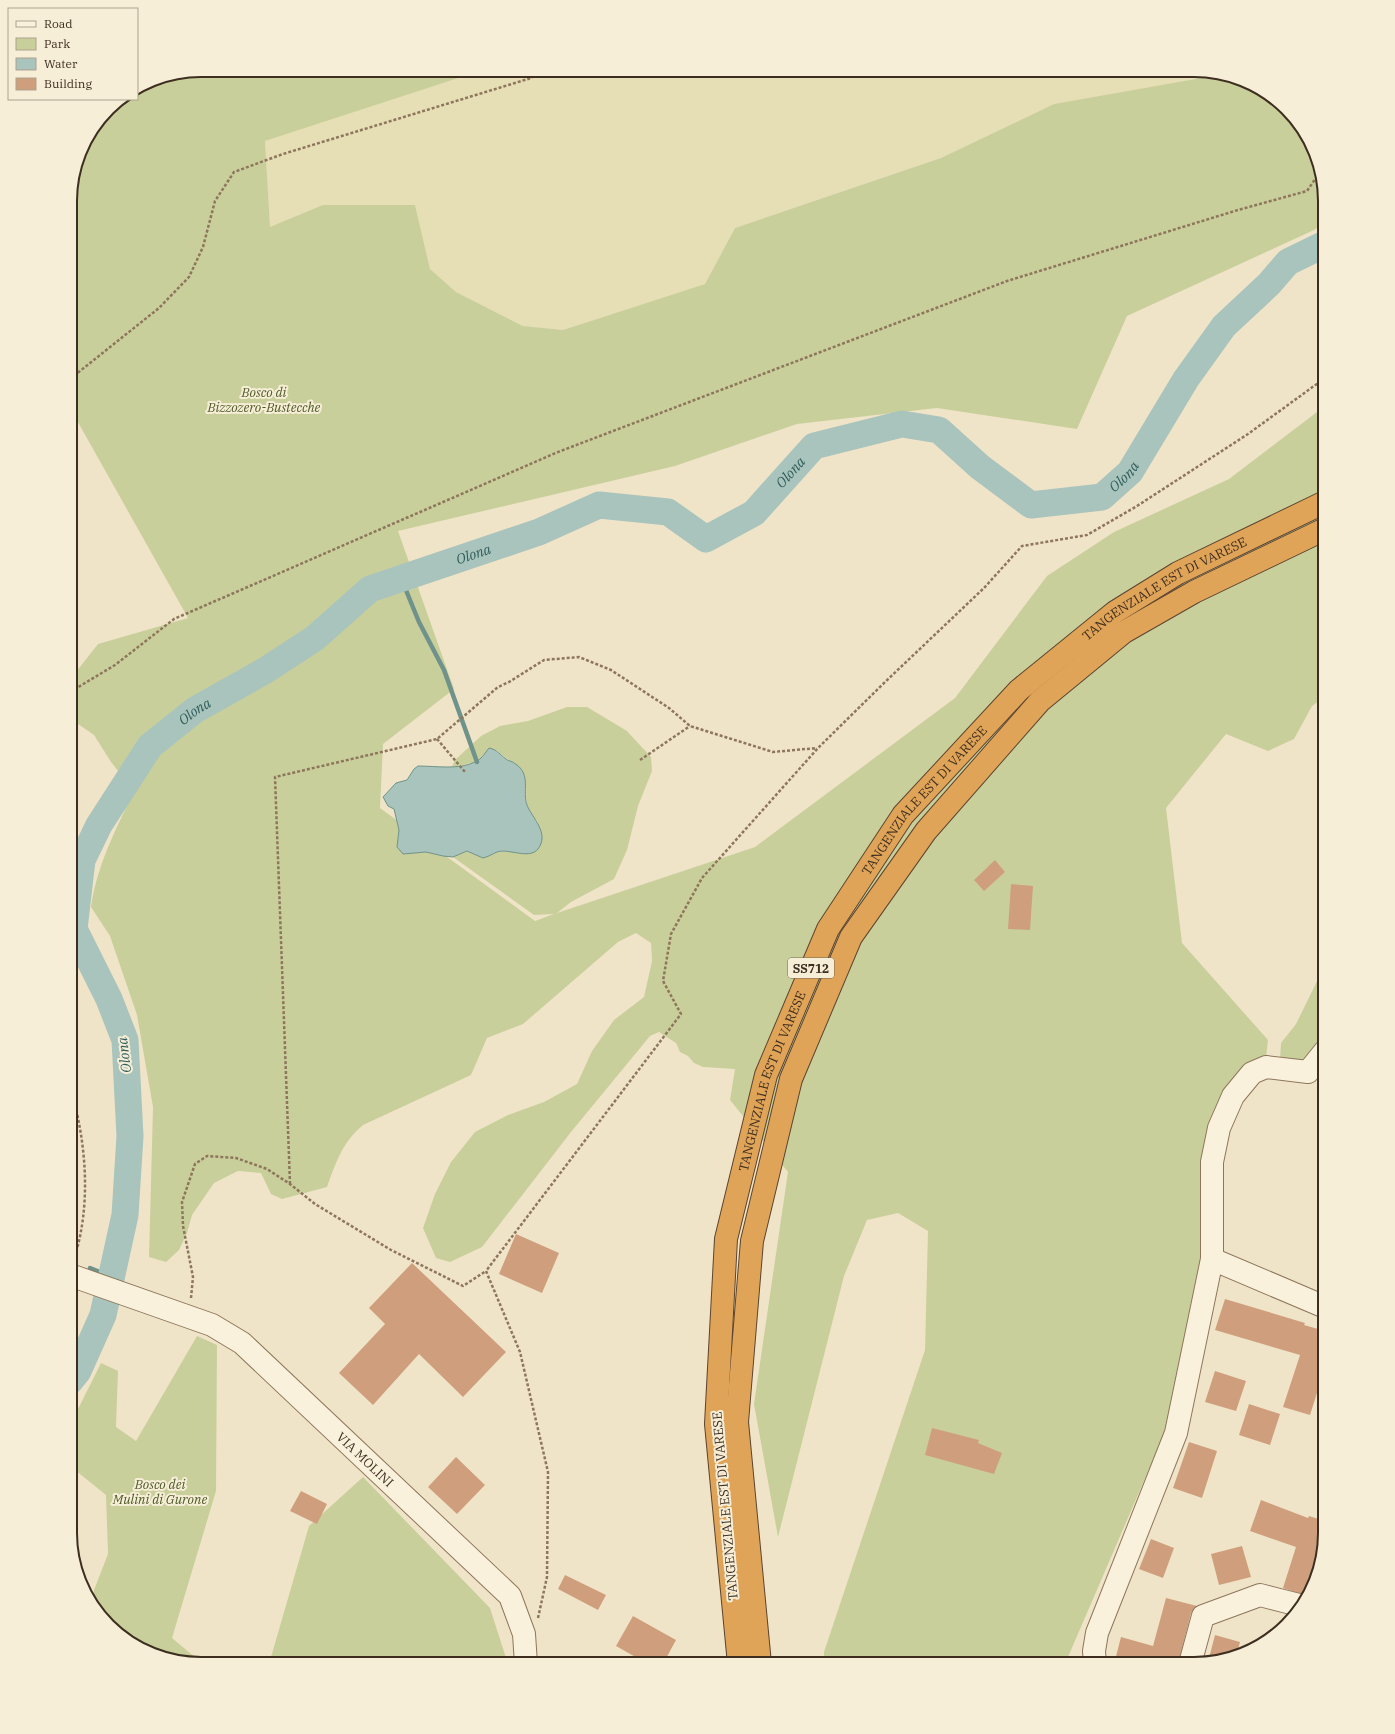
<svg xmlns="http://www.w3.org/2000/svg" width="1395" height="1734" viewBox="0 0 1395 1734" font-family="'IBM Plex Serif',serif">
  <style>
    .farmland { fill: #e6deb5 }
    .green { fill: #c9cf9b }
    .water { fill: #a9c4bc; stroke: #6f938a }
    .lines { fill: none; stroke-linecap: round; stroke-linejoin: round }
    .stream { stroke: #6f938a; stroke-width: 4.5 }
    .river { stroke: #a9c4bc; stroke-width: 27 }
    .building { fill: #cf9f7d }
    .minor-casing { stroke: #8d765c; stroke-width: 24 }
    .highway-casing { stroke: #5b4430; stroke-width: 24 }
    .path { stroke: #8d765c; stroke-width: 2.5; stroke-dasharray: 3 2; stroke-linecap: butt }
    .minor { stroke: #faf1dc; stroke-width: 22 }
    .highway { stroke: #e0a458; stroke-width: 22 }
    .labels { text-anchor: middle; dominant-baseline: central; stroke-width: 4; stroke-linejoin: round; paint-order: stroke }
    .shield { fill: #f7eed8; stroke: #756857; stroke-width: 1 }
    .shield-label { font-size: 12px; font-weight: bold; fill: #3d2e20 }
    .park-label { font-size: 13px; font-style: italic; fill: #4d5a26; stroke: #f7eed8 }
    .street-label { font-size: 13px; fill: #3d2e20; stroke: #f7eed8 }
    .water-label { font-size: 14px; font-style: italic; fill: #2f5d5a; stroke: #f7eed8 }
    .rim { fill: none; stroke: #3d2e20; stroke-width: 2 }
  </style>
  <rect width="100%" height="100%" fill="#f0e4c8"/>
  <path class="farmland" d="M 483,70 L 1202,70 L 1218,75 L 1054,104 L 941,158 L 735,228 L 705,284 L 563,330 L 523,326 L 456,292 L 430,269 L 415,205 L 323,205 L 270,228 L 265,141 Z"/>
  <path class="green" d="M 201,70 L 483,70 L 265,141 L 270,227 L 323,205 L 415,205 L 430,269 L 456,292 L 523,326 L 563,330 L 705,284 L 735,228 L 941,158 L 1054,104 L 1218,75 L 1259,87 L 1303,128 L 1318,159 L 1325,201 L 1325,222 L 1314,230 L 1127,316 L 1077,429 L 937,408 L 797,424 L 675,466 L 398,531 L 454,689 L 383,744 L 380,808 L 535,921 L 554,914 L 534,915 L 453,857 L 467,851 L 483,858 L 498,852 L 512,852 L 538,822 C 518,802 532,792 522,772 C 517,762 505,760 497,750 L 484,754 L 477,762 L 452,767 L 455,760 L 481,736 L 500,726 L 528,721 L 567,707 L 587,707 L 627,731 L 651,757 L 652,771 L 638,806 L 627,850 L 614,879 L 571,902 L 557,913 L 755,847 L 955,698 L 1047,576 L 1114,532 L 1229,479 L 1325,406 L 1325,697 L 1312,706 L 1294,739 L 1268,751 L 1226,734 L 1166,808 L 1182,943 L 1268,1040 L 1266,1058 L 1230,1092 L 1206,1263 L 1165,1432 L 1065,1664 L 824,1664 L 824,1652 L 925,1350 L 928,1231 L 898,1213 L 867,1220 L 844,1276 L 778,1537 L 754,1404 L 788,1172 L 730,1100 L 735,1069 L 703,1067 L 694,1063 L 688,1056 L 680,1052 L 676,1043 L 659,1032 L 650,1036 L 571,1132 L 482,1247 L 450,1262 L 436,1258 L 423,1228 L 435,1194 L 451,1162 L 475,1132 L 508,1115 L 544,1102 L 577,1084 L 592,1051 L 614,1020 L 644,997 L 652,961 L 651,943 L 636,933 L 618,942 L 523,1024 L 487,1038 L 471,1075 L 363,1125 C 342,1143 336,1162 327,1187 L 282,1199 L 271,1194 L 261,1173 L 238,1171 L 214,1183 L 192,1215 L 187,1233 L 179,1250 L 166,1262 L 149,1257 L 153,1107 L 137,1015 L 110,936 L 91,907 C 97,865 116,829 134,791 L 111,762 L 94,735 L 78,724 L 70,712 L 70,685 L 76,672 L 98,644 L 188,618 L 70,408 L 70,192 L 84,143 L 114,103 L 120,99 L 137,99 L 137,89 L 151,80 Z
    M 1325,965 L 1325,1039 L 1307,1063 L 1280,1059 L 1281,1043 L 1296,1024 Z
    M 197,1336 L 217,1345 L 216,1491 L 172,1638 L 203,1664 L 143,1650 L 93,1606 L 94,1590 L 108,1554 L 106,1495 L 70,1466 L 70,1415 L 79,1407 L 101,1363 L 118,1371 L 116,1427 L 136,1441 Z
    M 363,1477 L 490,1608 L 508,1664 L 269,1664 L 309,1526 Z"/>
  <path class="water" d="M 489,748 C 498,750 499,754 506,759 C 508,761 512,761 514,763 C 532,773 522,792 527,805 C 532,818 550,833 538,849 C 529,860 509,848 497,852 C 492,854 488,857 483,858 L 467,851 L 453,857 L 443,856 L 426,852 L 403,854 L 397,847 L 399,830 L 394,809 L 388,806 L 383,797 L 396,783 L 407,780 L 414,769 L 418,766 C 436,766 459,770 475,762 C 481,760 485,753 489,748 Z"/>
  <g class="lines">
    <path class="stream" d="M 401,578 L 419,622 L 444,670 L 477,762
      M 90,1268 L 112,1277"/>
    <path class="river" id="s1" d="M 70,1381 L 78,1371 L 103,1315 L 125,1215 L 130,1136 L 125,1040 L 109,999 L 74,929 L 82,860 L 99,825 L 150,746 L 195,710 L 266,670 L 315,638 L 370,589 L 539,532 L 599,505 L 668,512 L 706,539 L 754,513 L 814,446 L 902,424 L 939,430 L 980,467 L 1031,505 L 1102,497 L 1130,472 L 1186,379 L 1224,326 L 1269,284 L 1288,262 L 1325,244"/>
  </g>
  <path class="building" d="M 995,860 L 1005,872 L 984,891 L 974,880 Z
    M 1011,884 L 1033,886 L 1030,930 L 1008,929 Z
    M 516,1234 L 559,1253 L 542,1293 L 499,1274 Z
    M 412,1263 L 506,1352 L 463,1397 L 419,1354 L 373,1405 L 339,1373 L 385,1324 L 369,1308 Z
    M 1225,1299 L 1305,1323 L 1304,1325 L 1325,1331 L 1325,1368 L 1310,1415 L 1283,1407 L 1300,1355 L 1215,1330 Z
    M 1215,1371 L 1246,1381 L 1236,1411 L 1205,1402 Z
    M 1249,1404 L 1280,1414 L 1270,1445 L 1239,1435 Z
    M 932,1428 L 979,1440 L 978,1443 L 1002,1453 L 994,1474 L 925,1455 Z
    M 1189,1442 L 1217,1451 L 1202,1498 L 1173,1488 Z
    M 456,1457 L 485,1485 L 457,1514 L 428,1487 Z
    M 301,1491 L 327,1504 L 317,1524 L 290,1511 Z
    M 1261,1500 L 1308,1518 L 1309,1516 L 1325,1521 L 1325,1533 L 1311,1591 L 1307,1596 L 1283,1588 L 1296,1547 L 1250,1531 Z
    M 1151,1539 L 1174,1548 L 1163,1578 L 1139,1569 Z
    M 1242,1546 L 1251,1577 L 1219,1585 L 1211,1554 Z
    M 565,1575 L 606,1595 L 598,1610 L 558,1589 Z
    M 1166,1598 L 1197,1606 L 1191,1613 L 1178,1664 L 1114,1664 L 1121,1637 L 1153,1646 Z
    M 633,1616 L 676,1640 L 663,1664 L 648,1664 L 616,1646 Z
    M 1215,1635 L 1240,1642 L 1236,1657 L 1208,1662 Z"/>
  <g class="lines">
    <g class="minor-casing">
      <g id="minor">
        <path d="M 1212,1259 L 1325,1307"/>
        <path id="s2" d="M 70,1275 L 212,1325 L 242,1343 L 510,1596 L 524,1634 L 526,1664"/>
        <path d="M 1095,1664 L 1094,1651 L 1097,1633 L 1176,1433 L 1212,1259 L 1212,1162 L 1219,1128 L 1233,1096 L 1252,1073 L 1266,1067 L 1308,1072 L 1325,1051"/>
        <path d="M 1190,1664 L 1203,1616 L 1260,1595 L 1299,1605"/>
      </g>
    </g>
    <g class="highway-casing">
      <g id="highway">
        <path id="s3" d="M 739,1664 L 716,1424 L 726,1239 L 766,1075 L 828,929 L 903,815 L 1019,690 L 1115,612 L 1178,573 L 1325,502"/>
        <path d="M 760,1664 L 737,1422 L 752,1241 L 791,1079 L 851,937 L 926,831 L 1040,701 L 1124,632 L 1194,592 L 1325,529"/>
      </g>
    </g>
    <path class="path" d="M 70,379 L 159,308 L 189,277 L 203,247 L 215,201 L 234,172 L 283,154 L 528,79 L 549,70
      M 70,692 L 115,665 L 174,619 L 558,452 L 1007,281 L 1238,210 L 1307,191 L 1320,172
      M 437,739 L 465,772
      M 640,760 L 690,726
      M 70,1086 C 86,1140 92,1204 74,1259
      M 290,1184 L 275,777 L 437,739 L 498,687 L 509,682 L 544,660 L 579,657 L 611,670 L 669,708 L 690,726 L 773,752 L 817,748
      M 191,1298 L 193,1277 L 183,1226 L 182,1202 L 195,1164 L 207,1156 L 236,1158 L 267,1169 L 290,1184 L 315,1204 L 391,1250 L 463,1286 L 486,1271
      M 538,1618 L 547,1577 L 548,1472 L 520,1352 L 486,1271 L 681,1014 L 663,981 L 671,934 L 702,878 L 818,748 L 884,683 L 984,588 L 1022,546 L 1087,535 L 1137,506 L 1248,434 L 1325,378"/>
    <use href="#minor" class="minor"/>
    <use href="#highway" class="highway"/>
  </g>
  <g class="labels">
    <rect class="shield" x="788" y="958" width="46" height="20" rx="3"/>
    <g class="shield-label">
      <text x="811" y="968">SS712</text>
    </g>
    <g class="park-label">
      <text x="264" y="392">Bosco di<tspan x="264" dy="15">Bizzozero-Bustecche</tspan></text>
      <text x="160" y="1484">Bosco dei<tspan x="160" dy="15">Mulini di Gurone</tspan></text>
    </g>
    <g class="street-label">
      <text stroke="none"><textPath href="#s3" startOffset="1239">TANGENZIALE EST DI VARESE</textPath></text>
      <text stroke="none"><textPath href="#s3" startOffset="915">TANGENZIALE EST DI VARESE</textPath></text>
      <text stroke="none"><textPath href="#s3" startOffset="591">TANGENZIALE EST DI VARESE</textPath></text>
      <text stroke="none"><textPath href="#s2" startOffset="355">VIA MOLINI</textPath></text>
      <text transform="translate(725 1506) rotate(-95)">TANGENZIALE EST DI VARESE</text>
    </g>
    <g class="water-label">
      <text stroke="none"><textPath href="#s1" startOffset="1417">Olona</textPath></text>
      <text stroke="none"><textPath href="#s1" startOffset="1801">Olona</textPath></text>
      <text stroke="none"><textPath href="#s1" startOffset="1057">Olona</textPath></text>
      <text stroke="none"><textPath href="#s1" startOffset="733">Olona</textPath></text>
      <text transform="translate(124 1055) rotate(-97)">Olona</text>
    </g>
  </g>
  <path d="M0 0H1395V1734H0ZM201 77H1194A124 124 0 0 1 1318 201V1533A124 124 0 0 1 1194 1657H201A124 124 0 0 1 77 1533V201A124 124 0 0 1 201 77Z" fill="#f7eed8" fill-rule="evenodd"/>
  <path class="rim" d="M201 77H1194A124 124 0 0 1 1318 201V1533A124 124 0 0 1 1194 1657H201A124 124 0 0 1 77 1533V201A124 124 0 0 1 201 77Z"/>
  <rect x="8" y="8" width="130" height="92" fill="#f7eed8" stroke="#ada18e"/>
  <rect x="16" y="21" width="20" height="6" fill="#faf1dc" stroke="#ada18e"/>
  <text x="44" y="28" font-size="12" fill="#3d2e20">Road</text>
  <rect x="16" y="38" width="20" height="12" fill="#c9cf9b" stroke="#ada18e"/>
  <text x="44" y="48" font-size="12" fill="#3d2e20">Park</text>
  <rect x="16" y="58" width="20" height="12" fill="#a9c4bc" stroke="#ada18e"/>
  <text x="44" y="68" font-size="12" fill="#3d2e20">Water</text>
  <rect x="16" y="78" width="20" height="12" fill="#cf9f7d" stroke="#ada18e"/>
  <text x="44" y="88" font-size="12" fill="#3d2e20">Building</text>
</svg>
